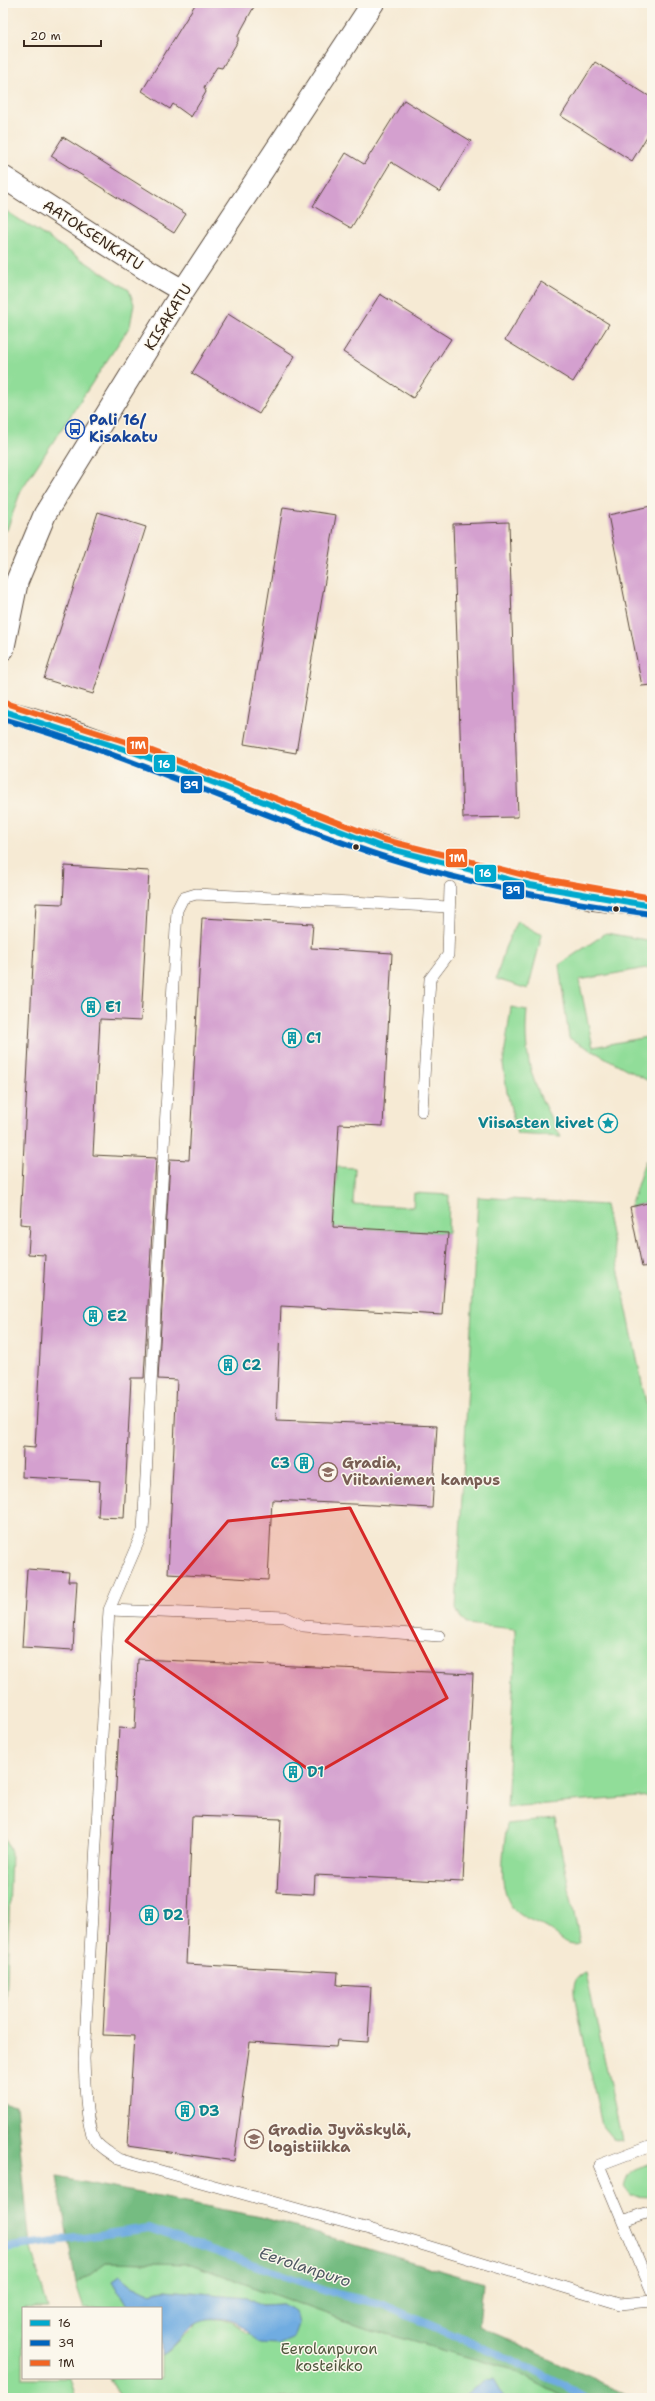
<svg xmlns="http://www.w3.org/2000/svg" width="655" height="2401" viewBox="0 0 655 2401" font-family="'Shantell Sans',sans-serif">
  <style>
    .green { fill: #91dd99; stroke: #66845c }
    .forest { fill: #74bc81; stroke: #587350 }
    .water { fill: #70ace1; stroke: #566b80 }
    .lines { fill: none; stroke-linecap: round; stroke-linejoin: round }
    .stream { stroke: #70ace1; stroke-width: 8 }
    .building { fill: #d4a0cf }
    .lane-casing { stroke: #574739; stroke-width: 12 }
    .street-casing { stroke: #574739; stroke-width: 24 }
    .secondary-casing { stroke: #574739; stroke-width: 24 }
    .lane { stroke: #fff; stroke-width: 11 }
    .street { stroke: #fff; stroke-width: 22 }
    .secondary { stroke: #fff; stroke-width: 22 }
    .bus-1-casing { stroke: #fbf7ec; stroke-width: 9 }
    .bus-2-casing { stroke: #fbf7ec; stroke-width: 9 }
    .bus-3-casing { stroke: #fbf7ec; stroke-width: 9 }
    .bus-1 { stroke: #00a9ce; stroke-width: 6 }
    .bus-2 { stroke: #0065bd; stroke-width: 6 }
    .bus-3 { stroke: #f26522; stroke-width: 6 }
    .marked { fill: #d62828; fill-opacity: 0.2; stroke: #d62828; stroke-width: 3; stroke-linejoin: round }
    .bus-dot { fill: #3b2a1e; stroke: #fbf7ec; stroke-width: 1.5 }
    .labels { text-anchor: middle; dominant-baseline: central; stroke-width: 3; stroke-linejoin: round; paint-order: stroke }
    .street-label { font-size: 15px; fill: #3b2a1e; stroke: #fbf7ec }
    .transit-label { font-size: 15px; font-weight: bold; fill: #164399; stroke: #fbf7ec; text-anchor: start }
    .culture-label { font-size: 15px; font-weight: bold; fill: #0d838f; stroke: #fbf7ec; text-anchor: start }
    .education-label { font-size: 15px; font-weight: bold; fill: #785e54; stroke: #fbf7ec; text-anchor: start }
    .park-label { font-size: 15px; fill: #50573d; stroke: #fbf7ec }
    .water-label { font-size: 16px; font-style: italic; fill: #4e5862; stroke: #fbf7ec }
    .line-badge { stroke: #fbf7ec; stroke-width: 1.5 }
    .badge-label { font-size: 11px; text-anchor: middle; font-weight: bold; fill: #fff }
  </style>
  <rect width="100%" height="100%" fill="#fbf7ec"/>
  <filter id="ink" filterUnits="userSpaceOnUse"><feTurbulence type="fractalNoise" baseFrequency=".025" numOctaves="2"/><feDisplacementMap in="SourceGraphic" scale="8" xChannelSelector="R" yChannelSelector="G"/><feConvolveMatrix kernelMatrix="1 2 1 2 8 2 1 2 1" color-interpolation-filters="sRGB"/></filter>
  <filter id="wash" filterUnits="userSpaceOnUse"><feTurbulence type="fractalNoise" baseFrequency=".012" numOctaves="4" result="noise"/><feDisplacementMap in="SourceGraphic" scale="16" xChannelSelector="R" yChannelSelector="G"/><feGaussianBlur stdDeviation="0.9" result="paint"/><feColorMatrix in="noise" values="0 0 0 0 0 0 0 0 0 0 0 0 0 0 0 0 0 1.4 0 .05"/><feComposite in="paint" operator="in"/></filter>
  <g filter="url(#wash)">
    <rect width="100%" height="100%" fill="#f6ead4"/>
    <path class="green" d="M 3,209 L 129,290 L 134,304 L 130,326 L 21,490 L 7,530 L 3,531 Z
      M 517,921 L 542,935 L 528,989 L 496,979 L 505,948 Z
      M 606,933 L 652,941 L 652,967 L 579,980 L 593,1047 L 652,1036 L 652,1083 L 569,1038 L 559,965 Z
      M 511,1007 L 527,1010 C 522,1064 536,1091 561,1137 L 517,1134 L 507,1092 L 503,1064 Z
      M 645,1161 L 652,1162 L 652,1202 L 630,1207 Z
      M 337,1167 L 355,1168 L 353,1204 L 413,1207 L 414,1193 L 449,1195 L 448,1233 L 333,1227 Z
      M 478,1197 L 605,1205 L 652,1431 L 652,1796 L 507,1807 L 515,1658 L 515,1629 L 467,1624 L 461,1619 L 456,1609 Z
      M 555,1819 L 580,1943 C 564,1947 559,1936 547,1928 C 537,1922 525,1919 517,1912 C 495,1894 504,1848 507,1824 Z
      M 3,1834 L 11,1852 L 3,2105 Z
      M 586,1973 L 622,2141 L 613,2139 L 602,2126 L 575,1999 C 573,1988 573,1976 586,1973 Z
      M 652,2163 L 652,2197 L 631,2196 L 624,2187 C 628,2168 635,2169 652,2163 Z
      M 30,2246 L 48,2308 L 23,2308 L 23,2378 L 69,2378 L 75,2398 L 3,2398 L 3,2250 Z
      M 106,2262 L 191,2264 L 362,2327 L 513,2370 L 565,2398 L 498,2398 L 503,2396 L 465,2396 L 461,2398 L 121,2398 L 109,2378 L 161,2378 L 161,2356 L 170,2350 L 201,2319 C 221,2318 234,2319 248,2334 L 282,2304 L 262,2305 L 247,2297 L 165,2290 L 149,2293 L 133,2286 L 120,2275 L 112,2281 L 128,2308 L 84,2308 L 76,2284 Z"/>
    <path class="forest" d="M 3,2103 L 16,2106 L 30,2246 L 3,2250 Z
      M 57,2177 L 261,2217 L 483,2283 L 479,2326 L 635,2398 L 565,2398 L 513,2370 L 362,2327 L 191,2264 L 106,2262 L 76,2284 Z"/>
    <path class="water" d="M 120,2275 L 133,2286 L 149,2293 L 165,2290 L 247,2297 L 262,2305 L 282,2304 L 296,2311 L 299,2324 L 294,2338 L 278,2345 L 259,2344 C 253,2338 246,2328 239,2324 C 226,2316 203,2316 192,2326 C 181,2336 174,2348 161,2356 L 161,2308 L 128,2308 L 112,2281 Z
      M 494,2379 L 504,2396 L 498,2398 L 461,2398 L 487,2380 Z"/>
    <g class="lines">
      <path class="stream" d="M 3,2248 L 149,2228 L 337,2294 L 381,2304 L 511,2360 L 562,2384 L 585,2398"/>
    </g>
    <g id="blocks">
      <path class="building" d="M 196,3 L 256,3 L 238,36 L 238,41 L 222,68 L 217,67 L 204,87 L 206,92 L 191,117 L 173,104 L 170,109 L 142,91 Z
        M 595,62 L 652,98 L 652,128 L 632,161 L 561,116 Z
        M 404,100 L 471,141 L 440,192 L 391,162 L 351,228 L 313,206 L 346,153 L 364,164 Z
        M 63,137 L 186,214 L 174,233 L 51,156 Z
        M 541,282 L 609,324 L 573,382 L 505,340 Z
        M 380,294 L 451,339 L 413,398 L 343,352 Z
        M 228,314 L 295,356 L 259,414 L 192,373 Z
        M 652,506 L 652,685 L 642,686 L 608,515 Z
        M 283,507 L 336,515 L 296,753 L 244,744 Z
        M 98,512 L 146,527 L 93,694 L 44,679 Z
        M 509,522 L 518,817 L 463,818 L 453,524 Z
        M 65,866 L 149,871 L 141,1021 L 100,1019 L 93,1155 L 156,1158 L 144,1378 L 131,1378 L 124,1518 L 98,1517 L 100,1481 L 22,1477 L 23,1447 L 35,1448 L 45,1255 L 28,1254 L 30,1225 L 20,1224 L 36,903 L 63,904 Z
        M 202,918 L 313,924 L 311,948 L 392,953 L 383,1126 L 339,1124 L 333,1227 L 448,1233 L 442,1315 L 281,1306 L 276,1420 L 437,1426 L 432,1508 L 272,1500 L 268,1580 L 168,1574 L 177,1380 L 158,1379 L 170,1159 L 189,1160 Z
        M 652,1202 L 652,1266 L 642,1267 L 630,1207 Z
        M 27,1569 L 69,1572 L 68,1581 L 77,1581 L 73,1650 L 22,1647 Z
        M 138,1659 L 473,1674 L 463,1882 L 315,1875 L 314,1894 L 277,1892 L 281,1819 L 192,1816 L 186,1964 L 338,1972 L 337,1985 L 371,1987 L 368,2042 L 337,2040 L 336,2047 L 250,2042 L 234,2161 L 127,2146 L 134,2036 L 103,2035 L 119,1728 L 135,1729 Z"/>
    </g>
  </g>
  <g filter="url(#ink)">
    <use href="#blocks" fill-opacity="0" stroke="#574739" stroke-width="1"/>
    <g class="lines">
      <g class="lane-casing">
        <path id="lane" d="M 449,907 L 196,894 L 183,898 L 177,910 L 143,1531 L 109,1610 L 84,2059 C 85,2079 85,2122 94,2139 C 99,2148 110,2153 118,2159 L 394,2236 L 620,2304 L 652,2301
          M 422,1111 L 430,979 L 448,955 L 450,887
          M 109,1610 L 285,1617 L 303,1626 L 439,1636
          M 652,2145 L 599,2165 L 652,2292
          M 623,2221 L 652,2211"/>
      </g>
      <g class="street-casing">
        <path id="street" d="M 3,177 L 152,273 L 183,291
          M 3,649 L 17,581 L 45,514 L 183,291 L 373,3
          M 3,711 C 125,742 237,799 355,838 C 434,864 514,882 594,899"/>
      </g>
      <g class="secondary-casing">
        <path id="secondary" d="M 594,899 L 652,906"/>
      </g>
      <use href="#lane" class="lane"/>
      <use href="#street" class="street"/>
      <use href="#secondary" class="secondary"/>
      <g class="bus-1-casing">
        <path id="bus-1" d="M 3,711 L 136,753 L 379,846 L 530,885 L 652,906"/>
      </g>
      <g class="bus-2-casing">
        <path id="bus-2" d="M 3,719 C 124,753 234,805 352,846 C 448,880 551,901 651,914"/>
      </g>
      <g class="bus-3-casing">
        <path id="bus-3" d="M 5,703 L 139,746 L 381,839 L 532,877 L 652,898"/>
      </g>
      <use href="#bus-1" class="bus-1"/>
      <use href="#bus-2" class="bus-2"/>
      <use href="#bus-3" class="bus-3"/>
    </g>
  </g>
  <path class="marked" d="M 350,1508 L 447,1698 L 315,1774 L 126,1641 L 228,1521 Z"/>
  <defs>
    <g id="bus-ring" transform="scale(1)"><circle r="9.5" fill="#fbf7ec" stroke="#1a4fb4" stroke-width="1.5"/><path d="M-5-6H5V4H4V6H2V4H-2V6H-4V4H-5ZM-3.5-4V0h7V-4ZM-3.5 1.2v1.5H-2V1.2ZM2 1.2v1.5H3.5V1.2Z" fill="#1a4fb4"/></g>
    <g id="building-ring" transform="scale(1)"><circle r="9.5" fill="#fbf7ec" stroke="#0f9aa8" stroke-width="1.5"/><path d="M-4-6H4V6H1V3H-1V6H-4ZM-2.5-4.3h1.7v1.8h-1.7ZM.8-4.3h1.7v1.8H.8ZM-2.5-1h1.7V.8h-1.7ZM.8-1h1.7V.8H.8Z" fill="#0f9aa8"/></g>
    <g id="sight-ring" transform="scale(1)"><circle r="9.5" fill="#fbf7ec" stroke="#0f9aa8" stroke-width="1.5"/><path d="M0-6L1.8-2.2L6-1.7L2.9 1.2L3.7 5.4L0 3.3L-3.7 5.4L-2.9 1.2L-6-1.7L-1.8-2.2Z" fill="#0f9aa8"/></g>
    <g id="university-ring" transform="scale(1)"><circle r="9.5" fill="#fbf7ec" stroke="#8d6e63" stroke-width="1.5"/><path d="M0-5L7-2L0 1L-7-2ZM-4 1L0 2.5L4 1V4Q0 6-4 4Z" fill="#8d6e63"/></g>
    <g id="school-ring" transform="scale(1)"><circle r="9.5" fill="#fbf7ec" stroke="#8d6e63" stroke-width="1.5"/><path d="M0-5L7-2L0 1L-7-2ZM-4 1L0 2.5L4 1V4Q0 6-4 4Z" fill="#8d6e63"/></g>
  </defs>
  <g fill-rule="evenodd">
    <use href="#bus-ring" x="75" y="429"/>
    <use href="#building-ring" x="91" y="1007"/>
    <use href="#building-ring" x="292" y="1038"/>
    <use href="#sight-ring" x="608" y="1123"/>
    <use href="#building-ring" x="93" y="1316"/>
    <use href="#building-ring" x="228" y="1365"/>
    <use href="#building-ring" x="304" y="1463"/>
    <use href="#university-ring" x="328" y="1472"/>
    <use href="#building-ring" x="293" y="1772"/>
    <use href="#building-ring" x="149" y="1915"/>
    <use href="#building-ring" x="185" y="2111"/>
    <use href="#school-ring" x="254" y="2139"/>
  </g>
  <g class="bus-dot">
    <circle cx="356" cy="847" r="3.5"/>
    <circle cx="616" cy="909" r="3.5"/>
  </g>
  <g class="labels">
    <g class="street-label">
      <text transform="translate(93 235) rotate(33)">AATOKSENKATU</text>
      <text transform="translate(168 317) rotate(-58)">KISAKATU</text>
    </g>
    <g class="transit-label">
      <text x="89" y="420">Pali 16/<tspan x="89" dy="17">Kisakatu</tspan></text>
    </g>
    <g class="culture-label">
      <text x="105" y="1007">E1</text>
      <text x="306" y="1038">C1</text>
      <text x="594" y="1123" text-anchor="end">Viisasten kivet</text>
      <text x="107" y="1316">E2</text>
      <text x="242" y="1365">C2</text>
      <text x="290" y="1463" text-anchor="end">C3</text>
      <text x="307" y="1772">D1</text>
      <text x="163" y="1915">D2</text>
      <text x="199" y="2111">D3</text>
    </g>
    <g class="education-label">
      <text x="342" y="1463">Gradia,<tspan x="342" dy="17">Viitaniemen kampus</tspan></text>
      <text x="268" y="2130">Gradia Jyväskylä,<tspan x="268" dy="17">logistiikka</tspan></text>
    </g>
    <g class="park-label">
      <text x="329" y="2349">Eerolanpuron<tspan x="329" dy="17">kosteikko</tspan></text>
    </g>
    <g class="water-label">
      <text transform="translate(305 2267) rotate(18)">Eerolanpuro</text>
    </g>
  </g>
  <g class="line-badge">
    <rect x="126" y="736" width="23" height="19" rx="4" fill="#f26522"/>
    <rect x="153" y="754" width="23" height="19" rx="4" fill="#00a9ce"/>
    <rect x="180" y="775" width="23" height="19" rx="4" fill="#0065bd"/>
    <rect x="445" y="848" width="23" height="20" rx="4" fill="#f26522"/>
    <rect x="474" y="864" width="23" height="19" rx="4" fill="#00a9ce"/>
    <rect x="502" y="881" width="23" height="19" rx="4" fill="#0065bd"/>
  </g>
  <g class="badge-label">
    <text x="138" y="749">1M</text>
    <text x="164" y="768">16</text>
    <text x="191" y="789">39</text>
    <text x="457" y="862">1M</text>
    <text x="485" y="877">16</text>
    <text x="513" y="894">39</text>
  </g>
  <rect width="655" height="2401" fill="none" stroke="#fbf7ec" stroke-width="16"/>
  <rect x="22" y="2307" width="140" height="72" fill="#fbf7ec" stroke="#aea59a"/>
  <rect x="30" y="2320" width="20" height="6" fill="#00a9ce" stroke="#aea59a"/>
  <text x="58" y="2327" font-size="12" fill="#3b2a1e">16</text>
  <rect x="30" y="2340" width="20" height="6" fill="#0065bd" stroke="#aea59a"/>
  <text x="58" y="2347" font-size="12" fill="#3b2a1e">39</text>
  <rect x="30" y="2360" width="20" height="6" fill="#f26522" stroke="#aea59a"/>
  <text x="58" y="2367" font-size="12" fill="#3b2a1e">1M</text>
  <path d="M24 40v6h77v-6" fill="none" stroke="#3b2a1e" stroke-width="2"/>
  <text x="30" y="40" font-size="12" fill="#3b2a1e" stroke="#fbf7ec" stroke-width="3" paint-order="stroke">20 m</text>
</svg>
